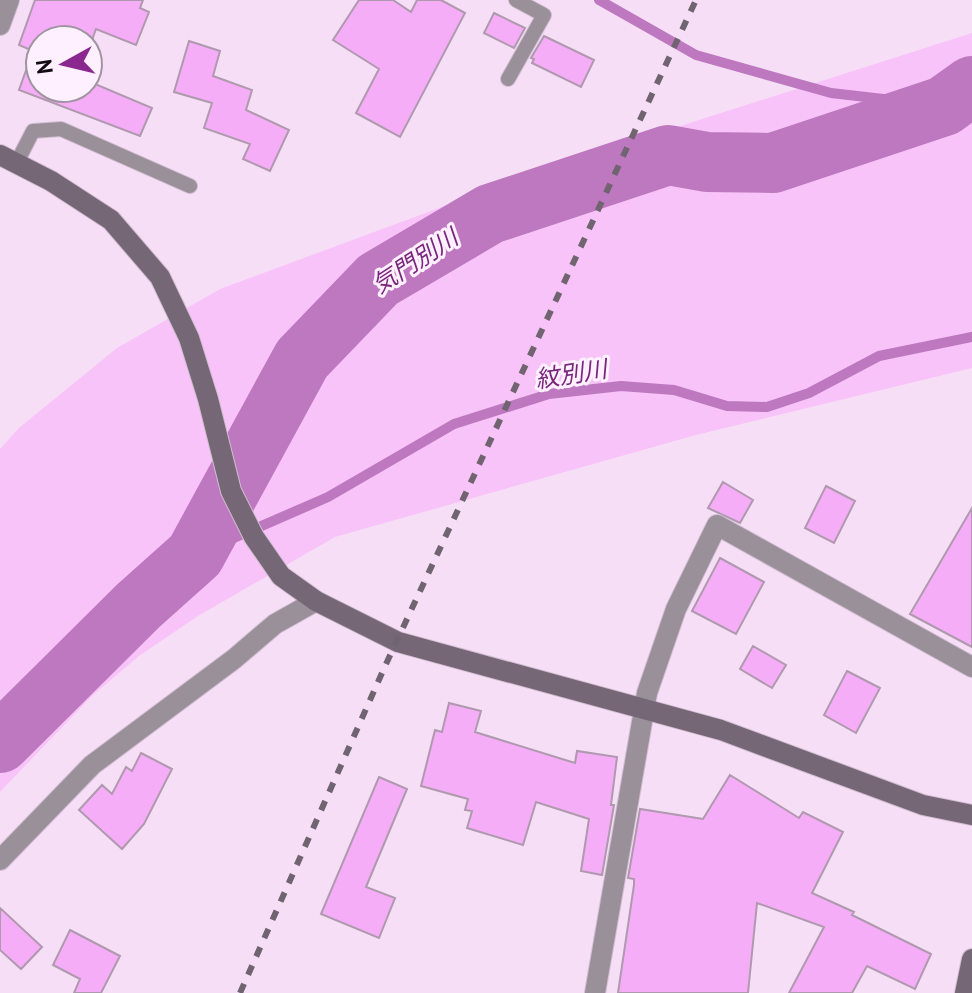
<svg xmlns="http://www.w3.org/2000/svg" width="972" height="993" viewBox="0 0 972 993" font-family="'PT Sans','Noto Sans JP',sans-serif">
  <style>
    .green { fill: #f8c3f8 }
    .lines { fill: none; stroke-linecap: round; stroke-linejoin: round }
    .stream { stroke: #bd78bf; stroke-width: 10 }
    .river { stroke: #bd78bf; stroke-width: 60 }
    .building { fill: #f6adf7; stroke: #af99ae; stroke-width: 2 }
    .lane-casing { stroke: #d2bdd2; stroke-width: 16 }
    .street-casing { stroke: #d2bdd2; stroke-width: 22 }
    .secondary-casing { stroke: #d2bdd2; stroke-width: 22 }
    .lane { stroke: #9a909a; stroke-width: 14 }
    .street { stroke: #9a909a; stroke-width: 20 }
    .secondary { stroke: #756775; stroke-width: 20 }
    .rail { stroke: #716471; stroke-width: 6; stroke-dasharray: 10 10; stroke-linecap: butt }
    .labels { text-anchor: middle; dominant-baseline: central; stroke-width: 6; stroke-linejoin: round; paint-order: stroke }
    .water-label { font-size: 24px; font-style: italic; fill: #79267d; stroke: #fef0fe }
  </style>
  <rect width="100%" height="100%" fill="#f6dff6"/>
  <path class="green" d="M 972,33 L 972,368 L 696,435 L 335,537 L 198,616 L 139,656 L 92,696 L 0,792 L 0,449 L 20,427 L 117,348 L 220,289 L 539,171 Z"/>
  <g class="lines">
    <path class="stream" d="M 599,0 L 696,55 L 831,93 L 944,106
      M 195,555 L 328,497 L 454,424 L 549,394 L 621,386 L 674,390 L 727,406 L 767,407 L 809,393 L 879,356 L 972,337"/>
    <path class="river" d="M 0,743 L 138,606 L 195,555 L 302,359 L 378,280 L 490,214 L 668,155 L 707,162 L 773,163 L 944,106 L 972,86"/>
  </g>
  <path class="building" d="M 35,0 L 143,0 L 140,8 L 149,12 L 136,45 L 96,29 L 88,51 L 88,40 L 40,40 L 40,88 L 88,88 L 88,81 L 152,108 L 140,136 L 19,90 L 33,51 L 19,45 Z
    M 359,0 L 393,0 L 411,12 L 417,0 L 441,0 L 465,13 L 400,137 L 356,113 L 379,69 L 333,40 Z
    M 494,13 L 525,28 L 514,48 L 484,33 Z
    M 544,36 L 594,60 L 581,87 L 532,63 L 534,59 L 531,58 Z
    M 189,41 L 220,51 L 213,76 L 252,90 L 246,110 L 289,130 L 270,171 L 243,159 L 250,144 L 204,128 L 212,103 L 174,92 Z
    M 723,482 L 753,500 L 740,523 L 708,508 Z
    M 826,486 L 855,501 L 834,543 L 805,528 Z
    M 972,508 L 972,647 L 910,614 Z
    M 720,558 L 764,582 L 736,634 L 692,611 Z
    M 753,646 L 786,665 L 772,688 L 740,669 Z
    M 847,671 L 880,688 L 856,733 L 824,715 Z
    M 449,703 L 481,711 L 475,732 L 575,763 L 577,751 L 617,757 L 611,805 L 614,805 L 602,875 L 581,871 L 589,819 L 536,802 L 523,845 L 467,828 L 472,811 L 465,810 L 468,799 L 421,786 L 435,730 L 442,732 Z
    M 141,753 L 172,769 L 144,824 L 122,849 L 79,810 L 102,785 L 112,794 L 126,767 L 132,771 Z
    M 730,775 L 799,818 L 803,812 L 843,832 L 812,893 L 854,912 L 852,915 L 931,954 L 915,989 L 867,966 L 852,993 L 789,993 L 824,927 L 757,903 L 748,993 L 618,993 L 634,885 L 634,879 L 628,878 L 640,809 L 703,819 Z
    M 379,777 L 407,789 L 366,887 L 395,898 L 379,938 L 321,914 Z
    M 0,908 L 42,947 L 21,969 L 0,950 Z
    M 70,930 L 120,956 L 101,993 L 74,993 L 80,979 L 53,965 Z"/>
  <g class="lines">
    <g class="lane-casing">
      <path id="lane" d="M 508,79 L 544,15 L 516,0
        M 16,164 L 33,131 L 61,129 L 190,186"/>
    </g>
    <g class="street-casing">
      <path id="street" d="M 0,25 L 9,0
        M 0,860 L 92,765 L 234,659 L 275,624 L 316,601
        M 595,993 L 647,693 L 676,609 L 717,525 L 972,667"/>
    </g>
    <g class="secondary-casing">
      <path id="secondary" d="M 0,155 L 51,181 L 111,220 L 160,277 L 189,338 L 208,399 L 231,491 L 254,537 L 281,576 L 316,601 L 398,642 L 721,730 L 923,805 L 972,815
        M 965,993 L 972,959"/>
    </g>
    <use href="#lane" class="lane"/>
    <use href="#street" class="street"/>
    <use href="#secondary" class="secondary"/>
    <path class="rail" d="M 240,993 L 386,664 L 696,0"/>
  </g>
  <g class="labels">
    <g class="water-label">
      <text transform="translate(415 261) rotate(-33)">気門別川</text>
      <text transform="translate(571 374) rotate(-9)">紋別川</text>
    </g>
  </g>
  <g transform="translate(64 64) rotate(262)"><circle r="38" fill="#fef0fe" stroke="#a094a0" stroke-width="2"/>
  <path d="M0-6L14 30L0 20L-14 30Z" fill="#8b288f"/>
  <text y="-12" font-size="22" font-weight="bold" text-anchor="middle" fill="#120b12">N</text>
  </g>
</svg>
